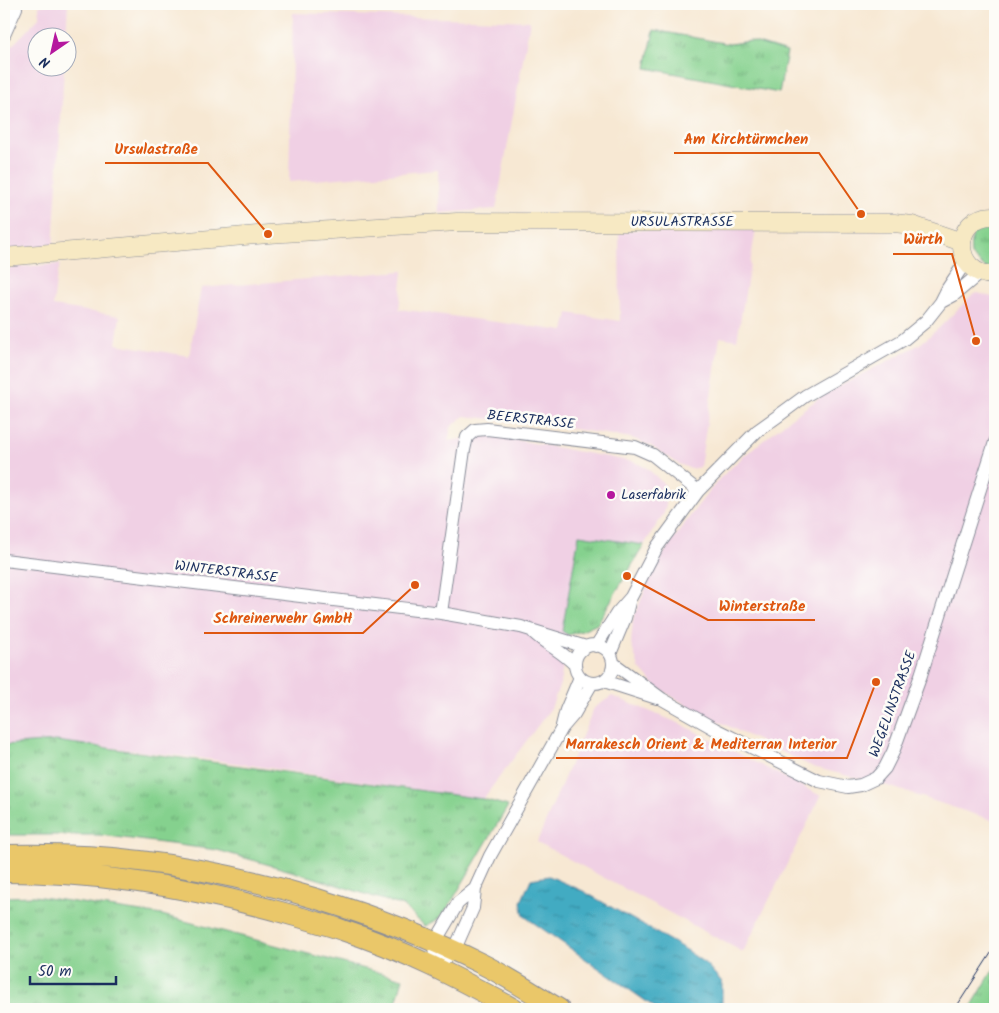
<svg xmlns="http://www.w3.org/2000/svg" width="999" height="1013" viewBox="0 0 999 1013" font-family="Kalam,sans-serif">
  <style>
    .built { fill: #f0d0e4 }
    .grass { fill: url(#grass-tufts); stroke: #508076 }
    .water { fill: url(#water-ripples); stroke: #2e6d90 }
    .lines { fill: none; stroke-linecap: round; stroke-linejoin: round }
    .street-casing { stroke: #898c98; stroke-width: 14 }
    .secondary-casing { stroke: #898c98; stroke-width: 19 }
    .primary-casing { stroke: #898c98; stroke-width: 22 }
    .street { stroke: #fff; stroke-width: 12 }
    .secondary { stroke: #f7e9c3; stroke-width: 18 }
    .primary { stroke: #eac769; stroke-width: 20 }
    .tram { stroke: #1b2f5e; stroke-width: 1 }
    .poi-dot { fill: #b5179e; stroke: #fdfcf7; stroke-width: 2 }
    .labels { text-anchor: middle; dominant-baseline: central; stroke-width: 5; stroke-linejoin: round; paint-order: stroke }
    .street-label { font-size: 14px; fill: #1b2f5e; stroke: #fdfcf7 }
    .poi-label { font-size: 14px; fill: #1b2f5e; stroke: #fdfcf7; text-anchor: start }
    .leader { fill: none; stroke: #de5710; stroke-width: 2 }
    .callout-dot { fill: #de5710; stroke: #fdfcf7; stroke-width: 2 }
    .callout-label { font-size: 15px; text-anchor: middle; font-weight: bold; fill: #de5710; stroke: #fdfcf7; stroke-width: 5; stroke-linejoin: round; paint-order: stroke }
  </style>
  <defs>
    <pattern id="grass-tufts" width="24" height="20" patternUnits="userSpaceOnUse" patternTransform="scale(1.25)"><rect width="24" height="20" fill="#85d18e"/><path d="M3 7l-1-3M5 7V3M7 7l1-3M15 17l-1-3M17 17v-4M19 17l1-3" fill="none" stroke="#6caa77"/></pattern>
    <pattern id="water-ripples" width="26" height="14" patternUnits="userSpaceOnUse" patternTransform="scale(1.25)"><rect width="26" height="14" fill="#42abc2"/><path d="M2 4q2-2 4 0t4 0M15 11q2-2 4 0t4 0" fill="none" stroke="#368ca1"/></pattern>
  </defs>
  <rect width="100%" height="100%" fill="#fdfcf7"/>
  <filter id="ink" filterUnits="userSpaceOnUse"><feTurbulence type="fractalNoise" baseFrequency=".02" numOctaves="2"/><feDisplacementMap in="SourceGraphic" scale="10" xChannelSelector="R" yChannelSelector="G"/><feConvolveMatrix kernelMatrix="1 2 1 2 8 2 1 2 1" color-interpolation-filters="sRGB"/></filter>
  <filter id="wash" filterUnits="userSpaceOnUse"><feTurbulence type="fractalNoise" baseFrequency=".0096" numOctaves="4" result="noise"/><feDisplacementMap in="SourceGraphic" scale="20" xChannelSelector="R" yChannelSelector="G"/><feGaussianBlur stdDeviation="1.12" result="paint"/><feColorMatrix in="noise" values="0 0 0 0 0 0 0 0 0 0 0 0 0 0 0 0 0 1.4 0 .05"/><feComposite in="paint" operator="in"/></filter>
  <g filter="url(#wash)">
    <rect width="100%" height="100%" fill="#f7e8d3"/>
    <path class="built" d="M 48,4 L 68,4 L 66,37 L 38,38 L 38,68 L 64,68 L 53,247 L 4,254 L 4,79 L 7,51 L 39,18 L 39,6 Z
      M 293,13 L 530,21 L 496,209 L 439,213 L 438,170 L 289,182 Z
      M 756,229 L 737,340 L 720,337 L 700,467 L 691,469 L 679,464 L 651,446 L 632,438 L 612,435 L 555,426 L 464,416 L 451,427 L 448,441 L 490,435 L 634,462 L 647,468 L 665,485 L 667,499 L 664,513 L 644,545 L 579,535 L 568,635 L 560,684 L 551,708 L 483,799 L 215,760 L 56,741 L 4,745 L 4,268 L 60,264 L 56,281 L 53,306 L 120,316 L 116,344 L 189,356 L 201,288 L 403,271 L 399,309 L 564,331 L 568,313 L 620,321 L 619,230 Z
      M 978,293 L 995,298 L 995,821 L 888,786 L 813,767 L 732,728 L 688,706 L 655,686 L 639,668 L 631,644 L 633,619 L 649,581 L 667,548 L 696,508 L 720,478 L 744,456 L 791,418 L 825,394 L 920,344 L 939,328 L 972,295 Z
      M 612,696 L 681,724 L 821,796 L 743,952 L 537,842 L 594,708 Z"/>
    <path class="grass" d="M 654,30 L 729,44 L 751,41 L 787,52 L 779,93 L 646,68 Z
      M 995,224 L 995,269 L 985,268 L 971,255 C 969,233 975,227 995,224 Z
      M 579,535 L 644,545 L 597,624 L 582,631 L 568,635 L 562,631 Z
      M 56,741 L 483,799 L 508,806 L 449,906 L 439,919 L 425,926 L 403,906 L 312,877 L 217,850 L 100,835 L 4,835 L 4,745 Z
      M 34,896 L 162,915 L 403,979 L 394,1009 L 4,1009 L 4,897 Z
      M 995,967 L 995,1009 L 970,1009 Z"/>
    <path class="water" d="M 549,876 L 583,891 L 683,948 L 706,964 L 722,982 L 722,1007 L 719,1009 L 657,1009 L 524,916 L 521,902 L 531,879 Z"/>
  </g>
  <g filter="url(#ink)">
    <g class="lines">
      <g class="street-casing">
        <path id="street" d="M 4,35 L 16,8
          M 941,302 L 954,295 L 980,273
          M 4,560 L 441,613 L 521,627 L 586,647
          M 441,613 L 464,450 L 467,437 L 475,430 L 487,429 L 635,447 L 653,455 L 698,491
          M 534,633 C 547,645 563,652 575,665
          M575 664a19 19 0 1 1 38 0a19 19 0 1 1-38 0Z
          M 596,646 L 617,613 L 631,597 L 657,547 L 698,491 L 757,431 L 778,416 L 805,396 L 903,340 L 926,321 L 941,302 L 948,288 L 966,261
          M 610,654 L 625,618 L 629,602
          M 613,663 L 662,699 L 715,729 L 819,781 L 848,787 L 861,785 L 876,778 L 885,768 L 893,752 L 921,675 L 995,442
          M 604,681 L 657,698
          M 562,726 L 566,710 L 580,677
          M 434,967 L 454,951 L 473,908 L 475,889 L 490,856 L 562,728 L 574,714 L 592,683
          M 434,967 L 435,942 L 458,903 L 475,889"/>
      </g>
      <g class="secondary-casing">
        <path id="secondary" d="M 995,216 C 951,214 951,276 995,275
          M 4,257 L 268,234 L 457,222 L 894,223 L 912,225 L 962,242"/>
      </g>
      <g class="primary-casing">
        <path id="primary" d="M 4,855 C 49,854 95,855 140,861 C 256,875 380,913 484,965 C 510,978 534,994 559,1009
          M 4,872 C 100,872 195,888 288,914 C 306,919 325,924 342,930 C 402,949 460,979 514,1009"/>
      </g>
      <use href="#street" class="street"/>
      <use href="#secondary" class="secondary"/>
      <use href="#primary" class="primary"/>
      <path class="tram" d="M 955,1009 L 995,947"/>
    </g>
  </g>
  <circle class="poi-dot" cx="611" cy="495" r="5"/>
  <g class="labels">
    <g class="street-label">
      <text x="682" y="222">URSULASTRASSE</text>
      <text transform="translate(531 420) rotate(6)">BEERSTRASSE</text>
      <text transform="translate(226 572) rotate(7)">WINTERSTRASSE</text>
      <text transform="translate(893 704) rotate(-70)">WEGELINSTRASSE</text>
    </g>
    <g class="poi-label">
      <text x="621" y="495">Laserfabrik</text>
    </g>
  </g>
  <path class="leader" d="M861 214L819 153H674M268 234L208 163H105M976 341L952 254H893M627 576L708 620H815M415 585L363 633H204M876 682L847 758H556"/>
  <g class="callout-dot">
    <circle cx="861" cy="214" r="5"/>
    <circle cx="268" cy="234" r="5"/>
    <circle cx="976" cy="341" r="5"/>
    <circle cx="627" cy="576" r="5"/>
    <circle cx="415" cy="585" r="5"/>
    <circle cx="876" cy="682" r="5"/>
  </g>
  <g class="callout-label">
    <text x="746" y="144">Am Kirchtürmchen</text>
    <text x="156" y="154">Ursulastraße</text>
    <text x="923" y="244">Würth</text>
    <text x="762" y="611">Winterstraße</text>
    <text x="283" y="623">Schreinerwehr GmbH</text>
    <text x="701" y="749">Marrakesch Orient &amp; Mediterran Interior</text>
  </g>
  <rect width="999" height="1013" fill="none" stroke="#fdfcf7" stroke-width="20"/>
  <g transform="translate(52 52) rotate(214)"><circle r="24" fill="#fdfcf7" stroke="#a3aaba"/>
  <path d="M0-4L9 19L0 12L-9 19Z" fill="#b5179e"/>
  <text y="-8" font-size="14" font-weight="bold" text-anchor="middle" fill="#1b2f5e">N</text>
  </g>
  <path d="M30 976v8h86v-8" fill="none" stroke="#1b2f5e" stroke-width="2.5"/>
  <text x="38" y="976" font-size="15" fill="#1b2f5e" stroke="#fdfcf7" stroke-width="4" paint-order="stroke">50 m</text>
</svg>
